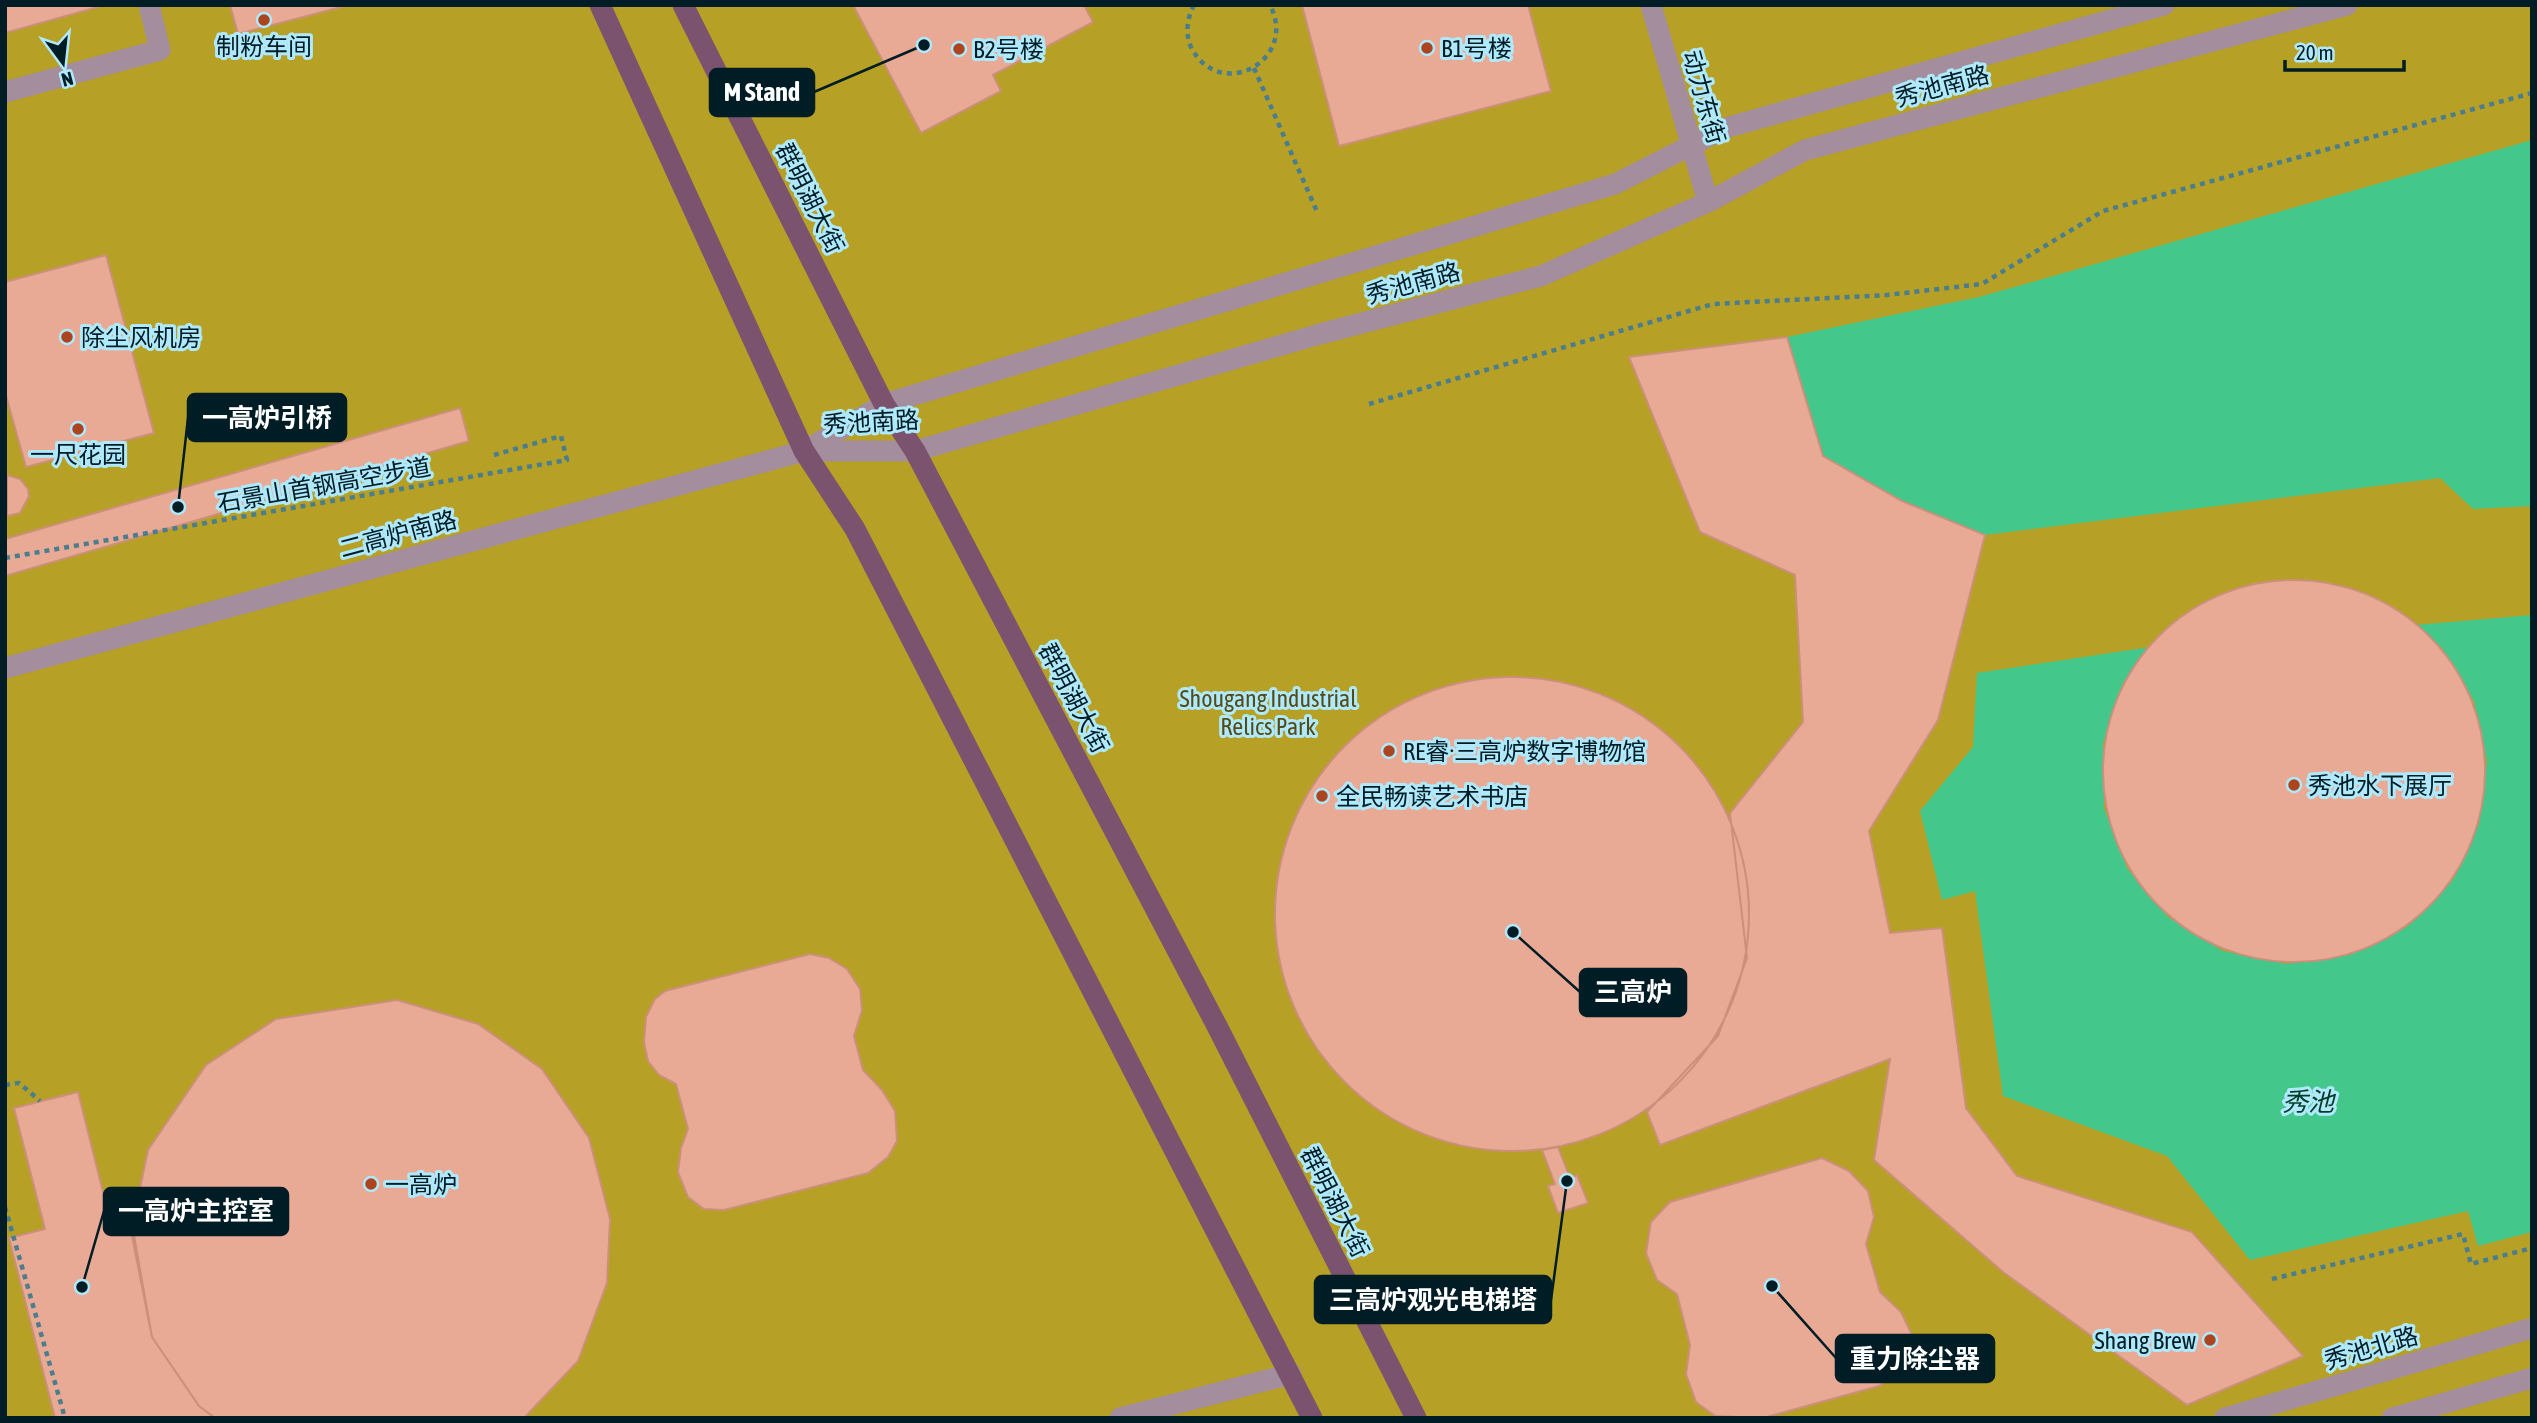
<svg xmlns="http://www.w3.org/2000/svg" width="2537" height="1423" viewBox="0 0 2537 1423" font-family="'Asap Condensed','Noto Sans SC',sans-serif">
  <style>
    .green { fill: #b6a126 }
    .water { fill: #44c78a }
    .building { fill: #e8aa95; stroke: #cb8f7b; stroke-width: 2 }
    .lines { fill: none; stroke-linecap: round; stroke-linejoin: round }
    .path { stroke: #4a7d8d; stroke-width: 4.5; stroke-dasharray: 5 5; stroke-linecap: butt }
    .minor { stroke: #a48d9c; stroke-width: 21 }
    .major { stroke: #7c536f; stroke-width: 21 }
    .poi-dot { fill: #ab441f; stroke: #afe9fb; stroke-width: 2.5 }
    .labels { text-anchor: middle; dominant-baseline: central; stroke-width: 6; stroke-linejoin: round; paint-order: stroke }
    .poi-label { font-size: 24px; fill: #001c25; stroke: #afe9fb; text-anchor: start }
    .street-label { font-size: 24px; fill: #001c25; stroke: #afe9fb }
    .park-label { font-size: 24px; fill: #544b18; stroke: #afe9fb }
    .water-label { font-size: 26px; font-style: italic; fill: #033c24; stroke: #afe9fb }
    .leader { fill: none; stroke: #001c25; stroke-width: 2.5 }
    .callout-dot { fill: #001c25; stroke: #afe9fb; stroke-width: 2.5 }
    .callout { fill: #001c25; stroke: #001c25; stroke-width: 2.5 }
    .callout-label { font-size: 26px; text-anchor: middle; font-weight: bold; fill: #fff }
  </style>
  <rect width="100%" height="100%" fill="#94def5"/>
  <path class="green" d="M 5,5 L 2532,5 L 2532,1418 L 5,1418 Z"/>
  <path class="water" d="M 2532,140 L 2532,506 L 2473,509 L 2440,478 L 1985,535 L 1902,501 L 1823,456 L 1787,337 L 1979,297 Z
    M 2532,615 L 2532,1232 L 2478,1246 L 2468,1211 L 2250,1260 L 2167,1156 L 2003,1096 L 1975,891 L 1942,900 L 1920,811 L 1973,747 L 1977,673 L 2150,647 L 2123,683 L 2103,743 L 2104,808 L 2127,868 L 2168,917 L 2223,951 L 2287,964 L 2350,955 L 2408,926 L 2453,880 L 2479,824 L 2487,762 L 2474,701 L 2442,648 L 2415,625 Z"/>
  <path class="building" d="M 5,5 L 105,5 L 5,33 Z
    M 230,5 L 349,5 L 238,34 Z
    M 853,5 L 1084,5 L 1093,22 L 993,75 L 1001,91 L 921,133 Z
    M 1302,5 L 1528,5 L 1551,91 L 1339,146 Z
    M 106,255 L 154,433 L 26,467 L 5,392 L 5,282 Z
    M 1787,337 L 1823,456 L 1902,501 L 1985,535 L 1938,720 L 1869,831 L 1890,933 L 1942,928 L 1966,1108 L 2017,1176 L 2192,1232 L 2303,1356 L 2187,1405 L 2003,1272 L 1874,1160 L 1890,1059 L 1660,1145 L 1647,1112 L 1718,1036 L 1747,958 L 1730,813 L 1803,722 L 1795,575 L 1700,532 L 1629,357 Z
    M 460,408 L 469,441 L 5,576 L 5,539 Z
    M 7,475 L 20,479 L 28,489 L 29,496 L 20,513 L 7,516 Z
    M2103 771a191 191 0 1 1 382 0a191 191 0 1 1-382 0Z
    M1275 914a237 237 0 1 1 474 0a237 237 0 1 1-474 0Z
    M 810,954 L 829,958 L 847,969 L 860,989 L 862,1010 L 854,1036 L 863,1070 L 882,1090 L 895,1111 L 897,1141 L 888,1157 L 868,1173 L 724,1210 L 704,1209 L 688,1197 L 678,1172 L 681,1148 L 688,1129 L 676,1084 L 659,1075 L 648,1061 L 644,1042 L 646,1017 L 655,999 L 665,991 Z
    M 397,1000 L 478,1024 L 542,1069 L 589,1138 L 610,1219 L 607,1283 L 578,1361 L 524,1418 L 215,1418 L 199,1406 L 152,1337 L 131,1231 L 148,1150 L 206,1065 L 276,1019 Z
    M 78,1092 L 112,1228 L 132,1224 L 152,1337 L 199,1406 L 215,1418 L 55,1418 L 9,1238 L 45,1229 L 14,1108 Z
    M 1558,1147 L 1570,1178 L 1577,1175 L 1588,1203 L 1558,1213 L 1548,1186 L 1555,1184 L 1542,1150 Z
    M 1822,1158 L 1849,1171 L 1868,1191 L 1874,1217 L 1866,1244 L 1880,1292 L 1901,1312 L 1911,1333 L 1905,1366 L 1879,1386 L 1763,1418 L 1715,1416 L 1696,1402 L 1686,1374 L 1690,1345 L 1677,1294 L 1657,1280 L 1646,1253 L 1651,1222 L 1670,1202 Z"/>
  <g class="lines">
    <path class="path" d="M 1194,5 C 1187,18 1185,34 1191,47 C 1219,103 1299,61 1270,5
      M 1254,68 L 1318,214
      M 1369,404 L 1713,304 L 1887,295 L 1982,284 L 2103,211 L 2532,93
      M 5,558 L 567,460 L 561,436 L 494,455
      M 5,1085 L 19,1083 L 40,1101
      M 5,1207 L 65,1418
      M 2272,1279 L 2463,1234 L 2471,1264 L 2532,1248"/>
    <path class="minor" d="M 1651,5 L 1708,202
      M 5,92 L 160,50 L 149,5
      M 806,450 L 884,404 L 1615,184 L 1725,128 L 2164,5
      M 5,668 L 804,451 L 915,451 L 1320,334 L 1541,276 L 1708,202 L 1805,150 L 2347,5
      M 1120,1418 L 1291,1374
      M 2225,1418 L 2532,1328
      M 2392,1418 L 2532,1378"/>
    <path class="major" d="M 600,5 L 804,451 L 855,529 L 1312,1418
      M 683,5 L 884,404 L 915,451 L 1218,1028 L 1416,1418"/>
  </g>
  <g class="poi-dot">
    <circle cx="264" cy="20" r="7"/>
    <circle cx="1427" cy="48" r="7"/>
    <circle cx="959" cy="49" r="7"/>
    <circle cx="67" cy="337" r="7"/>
    <circle cx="78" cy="429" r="7"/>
    <circle cx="1389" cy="751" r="7"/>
    <circle cx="2294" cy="785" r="7"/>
    <circle cx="1322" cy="796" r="7"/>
    <circle cx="371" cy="1184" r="7"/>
    <circle cx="2210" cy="1340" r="7"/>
  </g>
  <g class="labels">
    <g class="poi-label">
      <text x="264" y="46" text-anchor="middle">制粉车间</text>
      <text x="1441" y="48">B1号楼</text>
      <text x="973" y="49">B2号楼</text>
      <text x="81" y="337">除尘风机房</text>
      <text x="78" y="454" text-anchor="middle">一尺花园</text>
      <text x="1403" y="751">RE睿·三高炉数字博物馆</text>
      <text x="2308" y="785">秀池水下展厅</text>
      <text x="1336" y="796">全民畅读艺术书店</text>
      <text x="385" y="1184">一高炉</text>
      <text x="2196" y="1340" text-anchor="end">Shang Brew</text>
    </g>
    <g class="street-label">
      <text transform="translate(1942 86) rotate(-15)">秀池南路</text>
      <text transform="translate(1704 97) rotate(74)">动力东街</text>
      <text transform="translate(810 198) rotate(63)">群明湖大街</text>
      <text transform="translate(1413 283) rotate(-15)">秀池南路</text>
      <text transform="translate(871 422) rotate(-3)">秀池南路</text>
      <text transform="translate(324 485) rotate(-10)">石景山首钢高空步道</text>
      <text transform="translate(398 534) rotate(-15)">二高炉南路</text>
      <text transform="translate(1074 698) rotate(62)">群明湖大街</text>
      <text transform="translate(1335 1202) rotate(63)">群明湖大街</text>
      <text transform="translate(2371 1348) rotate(-16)">秀池北路</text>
    </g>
    <g class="park-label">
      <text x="1268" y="698">Shougang Industrial<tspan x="1268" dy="28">Relics Park</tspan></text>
    </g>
    <g class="water-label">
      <text x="2308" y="1102">秀池</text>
    </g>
  </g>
  <path class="leader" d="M924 45L814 92M178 507L188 418M1513 932L1580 992M82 1287L104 1211M1567 1181L1551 1300M1772 1286L1836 1358"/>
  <g class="callout-dot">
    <circle cx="924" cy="45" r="7"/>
    <circle cx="178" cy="507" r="7"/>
    <circle cx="1513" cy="932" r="7"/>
    <circle cx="82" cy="1287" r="7"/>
    <circle cx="1567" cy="1181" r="7"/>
    <circle cx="1772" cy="1286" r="7"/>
  </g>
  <g class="callout">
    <rect x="710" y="69" width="104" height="47" rx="7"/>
    <rect x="188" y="394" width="158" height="47" rx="7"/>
    <rect x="1580" y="969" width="106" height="47" rx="7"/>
    <rect x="104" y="1188" width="184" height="47" rx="7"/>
    <rect x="1315" y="1276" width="236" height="47" rx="7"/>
    <rect x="1836" y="1335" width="158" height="47" rx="7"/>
  </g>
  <g class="callout-label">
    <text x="762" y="101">M Stand</text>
    <text x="267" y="427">一高炉引桥</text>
    <text x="1633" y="1001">三高炉</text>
    <text x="196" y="1220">一高炉主控室</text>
    <text x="1433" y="1309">三高炉观光电梯塔</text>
    <text x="1915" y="1368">重力除尘器</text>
  </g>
  <rect width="2537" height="1423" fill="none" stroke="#001c25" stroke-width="14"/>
  <g transform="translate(63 63) rotate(165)" stroke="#afe9fb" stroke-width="5" paint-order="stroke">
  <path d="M0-5L12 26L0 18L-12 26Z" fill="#001c25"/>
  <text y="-10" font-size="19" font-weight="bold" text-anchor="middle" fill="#001c25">N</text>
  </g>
  <path d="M2285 60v10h119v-10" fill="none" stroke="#001c25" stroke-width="3.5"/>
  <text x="2296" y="60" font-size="21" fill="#001c25" stroke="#afe9fb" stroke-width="5" paint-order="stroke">20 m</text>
</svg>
